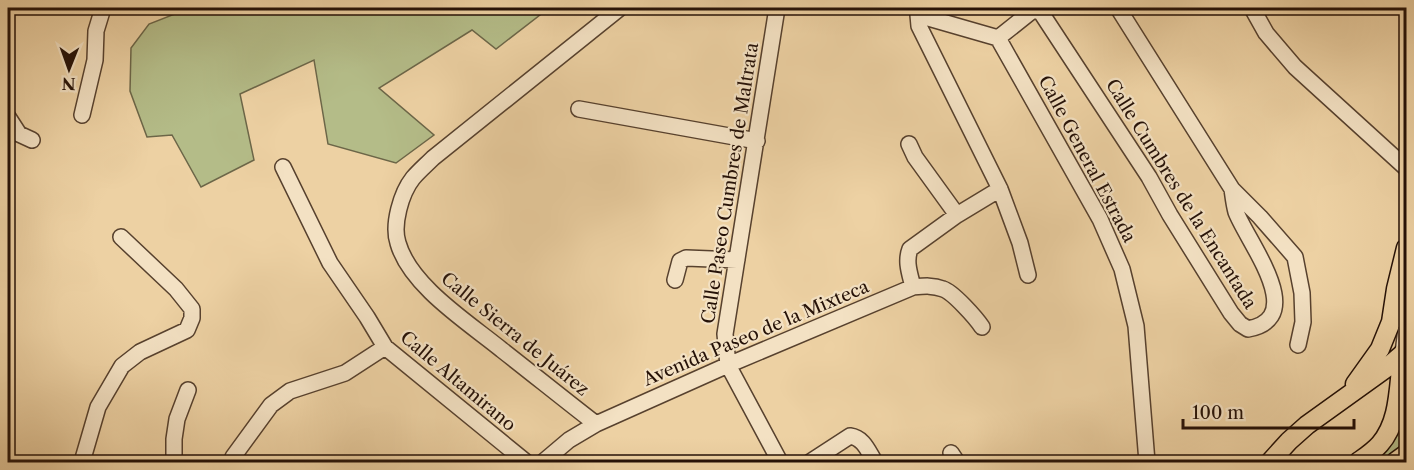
<svg xmlns="http://www.w3.org/2000/svg" width="1414" height="470" viewBox="0 0 1414 470" font-family="'Libre Caslon Text',serif">
  <style>
    .green { fill: #b4bc88; stroke: #6c6648; stroke-width: 1.5 }
    .lines { fill: none; stroke-linecap: round; stroke-linejoin: round }
    .minor-casing { stroke: #57412e; stroke-width: 18 }
    .major-casing { stroke: #251107; stroke-width: 21 }
    .minor { stroke: #f3e1c3; stroke-width: 15 }
    .major { stroke: #edd1a3; stroke-width: 18 }
    .labels { text-anchor: middle; dominant-baseline: central; stroke-width: 4.5; stroke-linejoin: round; paint-order: stroke }
    .street-label { font-size: 18px; fill: #251107; stroke: #f3e1c3 }
  </style>
  <rect width="100%" height="100%" fill="#edd1a3"/>
  <filter id="stains"><feTurbulence type="fractalNoise" baseFrequency=".00333" numOctaves="4"/><feColorMatrix values="0 0 0 0 .2 0 0 0 0 .09 0 0 0 0 .02 0 0 0 .5 -.17"/></filter>
  <radialGradient id="worn" r=".72"><stop offset=".6" stop-color="#630" stop-opacity="0"/><stop offset="1" stop-color="#630" stop-opacity=".3"/></radialGradient>
  <path class="green" d="M 190,8 L 549,8 L 496,49 L 472,30 L 379,88 L 434,135 L 396,163 L 328,144 L 314,60 L 240,94 L 254,160 L 201,187 L 172,135 L 147,137 L 130,91 L 131,48 L 149,24 Z
    M 1406,407 L 1406,446 L 1381,462 L 1370,462 L 1400,426 Z"/>
  <g class="lines">
    <g class="minor-casing">
      <path id="minor" d="M 777,8 L 725,334 L 728,365 L 780,462
        M 1118,8 L 1232,189 L 1260,217 L 1295,257 L 1302,293 L 1303,322 L 1298,345
        M 1252,8 L 1266,33 L 1295,67 L 1406,168
        M 998,38 L 1032,11 L 1040,11 L 1149,177 L 1170,215 L 1231,313 L 1240,324 L 1248,329 C 1309,318 1248,243 1236,212 C 1234,205 1233,196 1232,189
        M 579,109 L 757,141
        M 82,115 L 95,60 L 96,31 L 103,8
        M 8,117 L 19,134 L 32,140
        M 909,144 L 915,157 L 957,215
        M 283,167 L 330,263 L 367,317 L 385,347 L 526,462
        M 1028,275 L 1020,243 L 1000,189 L 919,26 L 918,15 L 998,38 L 1100,219 L 1122,269 L 1136,326 L 1147,462
        M 675,280 L 680,261 L 686,258 L 737,260
        M 913,287 C 910,274 905,262 910,249 L 957,215 L 1000,189
        M 1403,353 L 1406,329
        M 596,424 C 565,400 534,375 502,350 C 469,323 410,286 398,243 C 392,225 401,193 413,178 C 419,171 426,165 433,158 L 620,8
        M 951,453 L 957,462
        M 82,462 L 98,407 L 122,366 L 140,352 L 187,330 L 192,318 L 192,309 L 176,289 L 121,237
        M 174,462 L 174,439 L 177,419 L 188,390
        M 233,462 L 233,457 L 271,405 L 290,391 L 345,373 L 385,347
        M 543,462 L 569,440 L 596,424 L 728,365 L 913,287 C 924,286 933,285 943,289 C 953,292 976,318 982,327
        M 810,462 L 850,436 C 864,438 868,451 875,462"/>
    </g>
    <g class="major-casing">
      <path id="major" d="M 1355,384 L 1380,349 L 1391,322 L 1396,289 L 1406,248
        M 1270,462 L 1289,441 L 1307,425 L 1385,369 L 1406,351
        M 1358,462 C 1365,457 1374,451 1380,444 C 1401,420 1398,383 1403,353
        M 1395,462 L 1406,454"/>
    </g>
    <use href="#minor" class="minor"/>
    <use href="#major" class="major"/>
  </g>
  <g class="labels">
    <g class="street-label">
      <text transform="translate(1087 159) rotate(62)">Calle General Estrada</text>
      <text transform="translate(730 183) rotate(-81)">Calle Paseo Cumbres de Maltrata</text>
      <text transform="translate(1181 194) rotate(58)">Calle Cumbres de la Encantada</text>
      <text transform="translate(756 333) rotate(-23)">Avenida Paseo de la Mixteca</text>
      <text transform="translate(515 334) rotate(39)">Calle Sierra de Juárez</text>
      <text transform="translate(458 381) rotate(40)">Calle Altamirano</text>
    </g>
  </g>
  <rect width="1414" height="470" fill="none" stroke="#edd1a3" stroke-width="30"/>
  <rect x="9" y="9" width="1396" height="452" fill="none" stroke="#251107" stroke-width="3"/>
  <rect x="15" y="15" width="1384" height="440" fill="none" stroke="#251107" stroke-width="1.5"/>
  <g transform="translate(69 69) rotate(181)" stroke="#f3e1c3" stroke-width="4.5" paint-order="stroke">
  <path d="M0-4.5L10 22L0 15L-10 22Z" fill="#251107"/>
  <text y="-9" font-size="16" font-weight="bold" text-anchor="middle" fill="#251107">N</text>
  </g>
  <path d="M1183 419v9h171v-9" fill="none" stroke="#251107" stroke-width="3"/>
  <text x="1192" y="419" font-size="18" fill="#251107" stroke="#f3e1c3" stroke-width="4.5" paint-order="stroke">100 m</text>
  <rect width="100%" height="100%" filter="url(#stains)"/>
  <rect width="100%" height="100%" fill="url(#worn)"/>
</svg>
